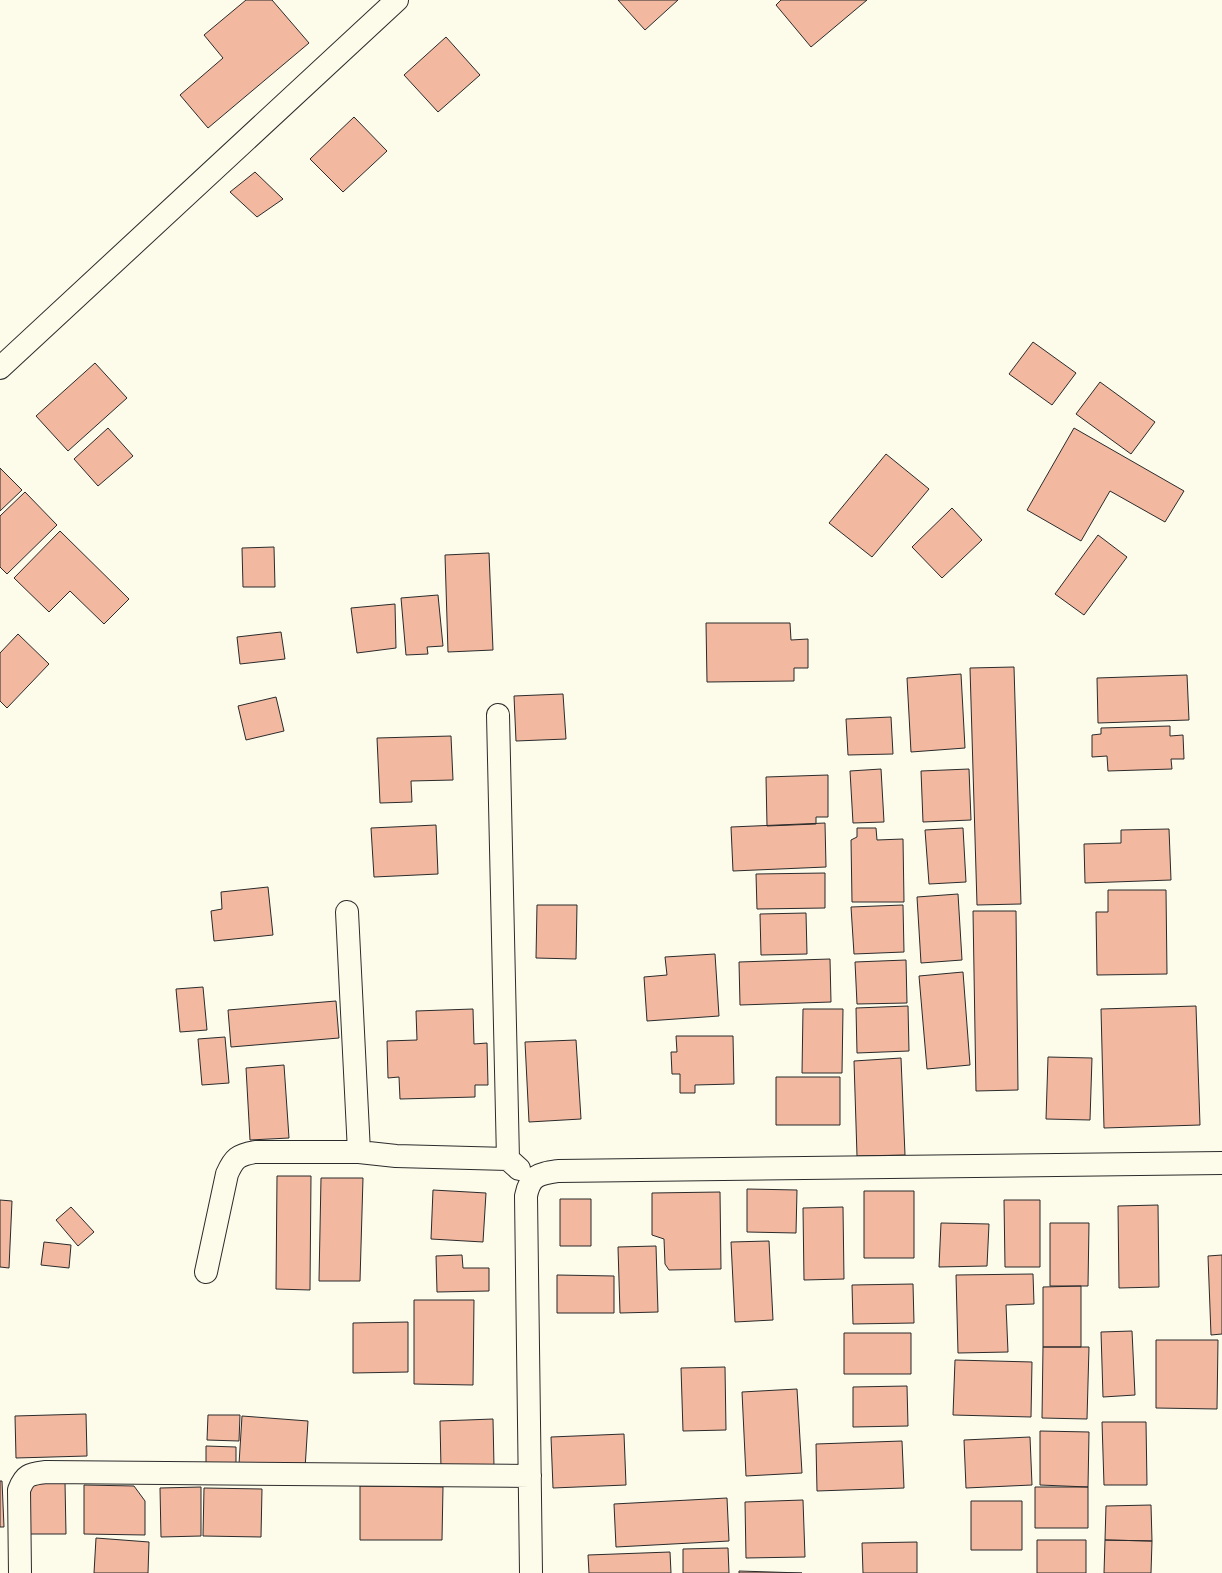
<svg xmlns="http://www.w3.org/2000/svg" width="1222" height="1573" viewBox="0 0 1222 1573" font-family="'Asap Condensed',sans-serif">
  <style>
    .building { fill: #f2b8a0; stroke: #2b2b2b }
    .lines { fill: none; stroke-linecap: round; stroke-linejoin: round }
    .street-casing { stroke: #2b2b2b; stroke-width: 24 }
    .street { stroke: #fdfbea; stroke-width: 22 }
  </style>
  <rect width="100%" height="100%" fill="#fdfbea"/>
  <path class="building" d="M 246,0 L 272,0 L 309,43 L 208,128 L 180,95 L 223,58 L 204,35 Z
    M 618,0 L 678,0 L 645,30 Z
    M 781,0 L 867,0 L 811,47 L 776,5 Z
    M 446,37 L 480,75 L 438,112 L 404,75 Z
    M 354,117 L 387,151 L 343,192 L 310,159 Z
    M 255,172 L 283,199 L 257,217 L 230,192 Z
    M 1033,342 L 1076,373 L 1052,405 L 1009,374 Z
    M 95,363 L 127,398 L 68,451 L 36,416 Z
    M 1100,382 L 1155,422 L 1131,454 L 1076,414 Z
    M 108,428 L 133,456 L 98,486 L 74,459 Z
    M 1074,428 L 1184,491 L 1165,522 L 1110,491 L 1081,541 L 1027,510 Z
    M 886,454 L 929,489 L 872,557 L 829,523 Z
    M 0,468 L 22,490 L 0,511 Z
    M 25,492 L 57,525 L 7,574 L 0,567 L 0,516 Z
    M 952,508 L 982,540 L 942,578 L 912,547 Z
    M 60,531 L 129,599 L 104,624 L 70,591 L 49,612 L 14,578 Z
    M 1098,535 L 1127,557 L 1084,615 L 1055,594 Z
    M 274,547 L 275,587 L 243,587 L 242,548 Z
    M 489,553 L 493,650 L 448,652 L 445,555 Z
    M 438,595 L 443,646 L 427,647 L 428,654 L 406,655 L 401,598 Z
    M 395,604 L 396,648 L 357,653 L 351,608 Z
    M 706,623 L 790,623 L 791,640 L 808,639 L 808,668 L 794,668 L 794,681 L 707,682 Z
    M 281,632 L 285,659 L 240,664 L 237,637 Z
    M 18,634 L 49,664 L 7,708 L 0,701 L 0,653 Z
    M 1014,667 L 1021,904 L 977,905 L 970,668 Z
    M 961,674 L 965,748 L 911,752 L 907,678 Z
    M 1187,675 L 1189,720 L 1098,723 L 1097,678 Z
    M 563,694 L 566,739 L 516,741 L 514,696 Z
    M 276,697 L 284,731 L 246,740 L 238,706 Z
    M 891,717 L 893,754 L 848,755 L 846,719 Z
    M 1170,726 L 1170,736 L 1183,735 L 1184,759 L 1171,759 L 1172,769 L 1108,771 L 1107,756 L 1092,757 L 1092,735 L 1101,734 L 1101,728 Z
    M 451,736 L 453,780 L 411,781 L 412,802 L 380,803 L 377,738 Z
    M 881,769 L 884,822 L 853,823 L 850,771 Z
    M 969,769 L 971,820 L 923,822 L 921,771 Z
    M 828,775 L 828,817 L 816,817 L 816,824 L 767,826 L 766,777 Z
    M 825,823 L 826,867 L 733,871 L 731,827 Z
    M 436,825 L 438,874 L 374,877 L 371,828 Z
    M 857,828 L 876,828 L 877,840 L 903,839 L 904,902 L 852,902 L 851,840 L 857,837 Z
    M 963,828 L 966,882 L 929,884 L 925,830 Z
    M 1169,829 L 1171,880 L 1085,883 L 1084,844 L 1121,843 L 1121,830 Z
    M 825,873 L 825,908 L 757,909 L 756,874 Z
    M 268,887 L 273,935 L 214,941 L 211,911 L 222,909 L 221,892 Z
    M 1108,890 L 1166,890 L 1167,974 L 1097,975 L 1096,912 L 1108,912 Z
    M 958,894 L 962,960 L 921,963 L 917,897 Z
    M 537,905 L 577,905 L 576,959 L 536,958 Z
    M 903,905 L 904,952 L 854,954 L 851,907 Z
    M 973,911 L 1016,911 L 1018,1090 L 976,1091 Z
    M 806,913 L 807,954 L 761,955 L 760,914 Z
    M 715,954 L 719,1016 L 647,1021 L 644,977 L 667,975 L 665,957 Z
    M 830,959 L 831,1002 L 740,1005 L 739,962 Z
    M 906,960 L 907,1003 L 857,1004 L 855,962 Z
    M 963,972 L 970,1065 L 927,1069 L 919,976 Z
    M 203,987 L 207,1030 L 180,1032 L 176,989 Z
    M 336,1001 L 339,1038 L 231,1047 L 228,1010 Z
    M 908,1006 L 909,1051 L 857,1053 L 856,1008 Z
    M 1196,1006 L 1200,1125 L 1104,1128 L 1101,1009 Z
    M 473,1009 L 474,1044 L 487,1043 L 488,1085 L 475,1085 L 475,1097 L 400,1099 L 399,1077 L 388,1078 L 387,1041 L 417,1040 L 416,1011 Z
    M 803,1009 L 843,1009 L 842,1073 L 802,1073 Z
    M 676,1036 L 733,1036 L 734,1084 L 695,1085 L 695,1093 L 680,1093 L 680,1074 L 672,1074 L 671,1052 L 677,1052 Z
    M 225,1037 L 229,1083 L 202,1085 L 198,1039 Z
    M 576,1040 L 581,1119 L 529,1122 L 525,1042 Z
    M 1048,1057 L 1092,1058 L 1090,1120 L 1046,1119 Z
    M 901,1058 L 905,1155 L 857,1156 L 854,1061 Z
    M 284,1065 L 289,1138 L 250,1140 L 246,1068 Z
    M 776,1077 L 840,1077 L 840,1125 L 776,1125 Z
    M 277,1176 L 311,1176 L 310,1290 L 276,1289 Z
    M 321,1178 L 363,1178 L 360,1281 L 319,1281 Z
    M 747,1189 L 797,1190 L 796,1233 L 747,1232 Z
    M 433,1190 L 486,1193 L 483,1242 L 431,1239 Z
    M 864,1191 L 914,1191 L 914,1258 L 864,1258 Z
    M 720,1192 L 721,1269 L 669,1270 L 665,1264 L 664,1239 L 652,1235 L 652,1193 Z
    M 560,1199 L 591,1199 L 591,1246 L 560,1246 Z
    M 0,1200 L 12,1201 L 9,1268 L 0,1267 Z
    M 1004,1200 L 1040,1200 L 1040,1267 L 1005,1267 Z
    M 1158,1205 L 1159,1287 L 1119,1288 L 1118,1206 Z
    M 71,1207 L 94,1232 L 78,1246 L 56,1220 Z
    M 843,1207 L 844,1279 L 804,1280 L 803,1208 Z
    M 941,1223 L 989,1224 L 987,1266 L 939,1267 Z
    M 1050,1223 L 1089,1223 L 1088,1286 L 1050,1286 Z
    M 769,1241 L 773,1320 L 735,1322 L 731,1242 Z
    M 44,1242 L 71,1245 L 69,1268 L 41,1265 Z
    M 656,1246 L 658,1312 L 620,1313 L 618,1247 Z
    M 462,1255 L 463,1268 L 489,1268 L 489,1291 L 437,1292 L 436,1256 Z
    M 1222,1255 L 1222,1334 L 1211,1335 L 1208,1256 Z
    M 1033,1274 L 1034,1304 L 1006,1305 L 1008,1352 L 958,1353 L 956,1275 Z
    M 557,1275 L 614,1276 L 614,1313 L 557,1313 Z
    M 913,1284 L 914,1323 L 853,1324 L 852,1285 Z
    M 1081,1286 L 1081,1347 L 1043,1347 L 1043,1287 Z
    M 414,1300 L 474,1300 L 473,1385 L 414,1384 Z
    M 408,1322 L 408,1372 L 353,1373 L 353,1323 Z
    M 1132,1331 L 1135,1395 L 1103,1397 L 1101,1332 Z
    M 844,1333 L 911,1333 L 911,1374 L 844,1374 Z
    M 1156,1340 L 1218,1340 L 1217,1409 L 1156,1408 Z
    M 1043,1347 L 1089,1347 L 1087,1419 L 1042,1418 Z
    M 955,1360 L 1032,1362 L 1031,1417 L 953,1415 Z
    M 725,1367 L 726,1430 L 683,1431 L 681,1368 Z
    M 907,1386 L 908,1426 L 853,1427 L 853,1387 Z
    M 797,1389 L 802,1473 L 746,1476 L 742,1392 Z
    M 86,1414 L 87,1456 L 16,1458 L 15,1416 Z
    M 208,1415 L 240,1415 L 239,1441 L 207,1440 Z
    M 242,1416 L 308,1421 L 305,1469 L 239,1464 Z
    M 493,1419 L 494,1467 L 441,1469 L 440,1421 Z
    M 1102,1422 L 1146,1422 L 1147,1485 L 1104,1485 Z
    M 1040,1431 L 1089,1432 L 1088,1487 L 1040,1485 Z
    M 624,1434 L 626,1485 L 553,1488 L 551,1437 Z
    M 1030,1437 L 1032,1485 L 966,1488 L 964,1440 Z
    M 902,1441 L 904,1488 L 817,1491 L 816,1444 Z
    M 206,1446 L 236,1447 L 236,1465 L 206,1467 Z
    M 0,1481 L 2,1481 L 4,1527 L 0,1527 Z
    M 29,1482 L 65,1482 L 66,1534 L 29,1534 Z
    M 84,1485 L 134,1486 L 145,1501 L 145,1535 L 84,1534 Z
    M 360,1486 L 443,1487 L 442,1540 L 360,1540 Z
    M 201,1487 L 201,1536 L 161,1537 L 160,1488 Z
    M 1035,1487 L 1088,1487 L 1088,1528 L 1035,1528 Z
    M 204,1488 L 262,1489 L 261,1537 L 203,1536 Z
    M 727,1498 L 729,1541 L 616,1547 L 614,1504 Z
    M 803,1500 L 805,1557 L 746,1558 L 745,1502 Z
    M 971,1501 L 1022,1501 L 1022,1550 L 971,1550 Z
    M 1151,1505 L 1152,1541 L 1105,1540 L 1106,1506 Z
    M 96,1538 L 149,1542 L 148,1573 L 94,1573 Z
    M 1037,1540 L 1086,1540 L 1086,1573 L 1037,1573 Z
    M 1105,1540 L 1152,1541 L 1151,1573 L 1104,1573 Z
    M 917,1542 L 917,1573 L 863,1573 L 862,1543 Z
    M 728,1548 L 729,1573 L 683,1573 L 683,1549 Z
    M 670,1552 L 671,1573 L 589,1573 L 588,1555 Z
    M 739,1571 L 802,1573 L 739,1573 Z"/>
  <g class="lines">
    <g class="street-casing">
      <path id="street" d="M 0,368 L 397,0
        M 498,715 L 508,1159
        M 347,912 L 359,1152
        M 206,1272 L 227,1174 C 234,1158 238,1155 255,1152 L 359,1152 L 396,1156 L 508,1159 L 519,1169
        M 20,1573 L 19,1490 C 25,1474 30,1474 46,1472 L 530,1476
        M 531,1573 L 526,1196 C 530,1175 539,1174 558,1171 L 1222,1163"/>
    </g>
    <use href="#street" class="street"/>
  </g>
</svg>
